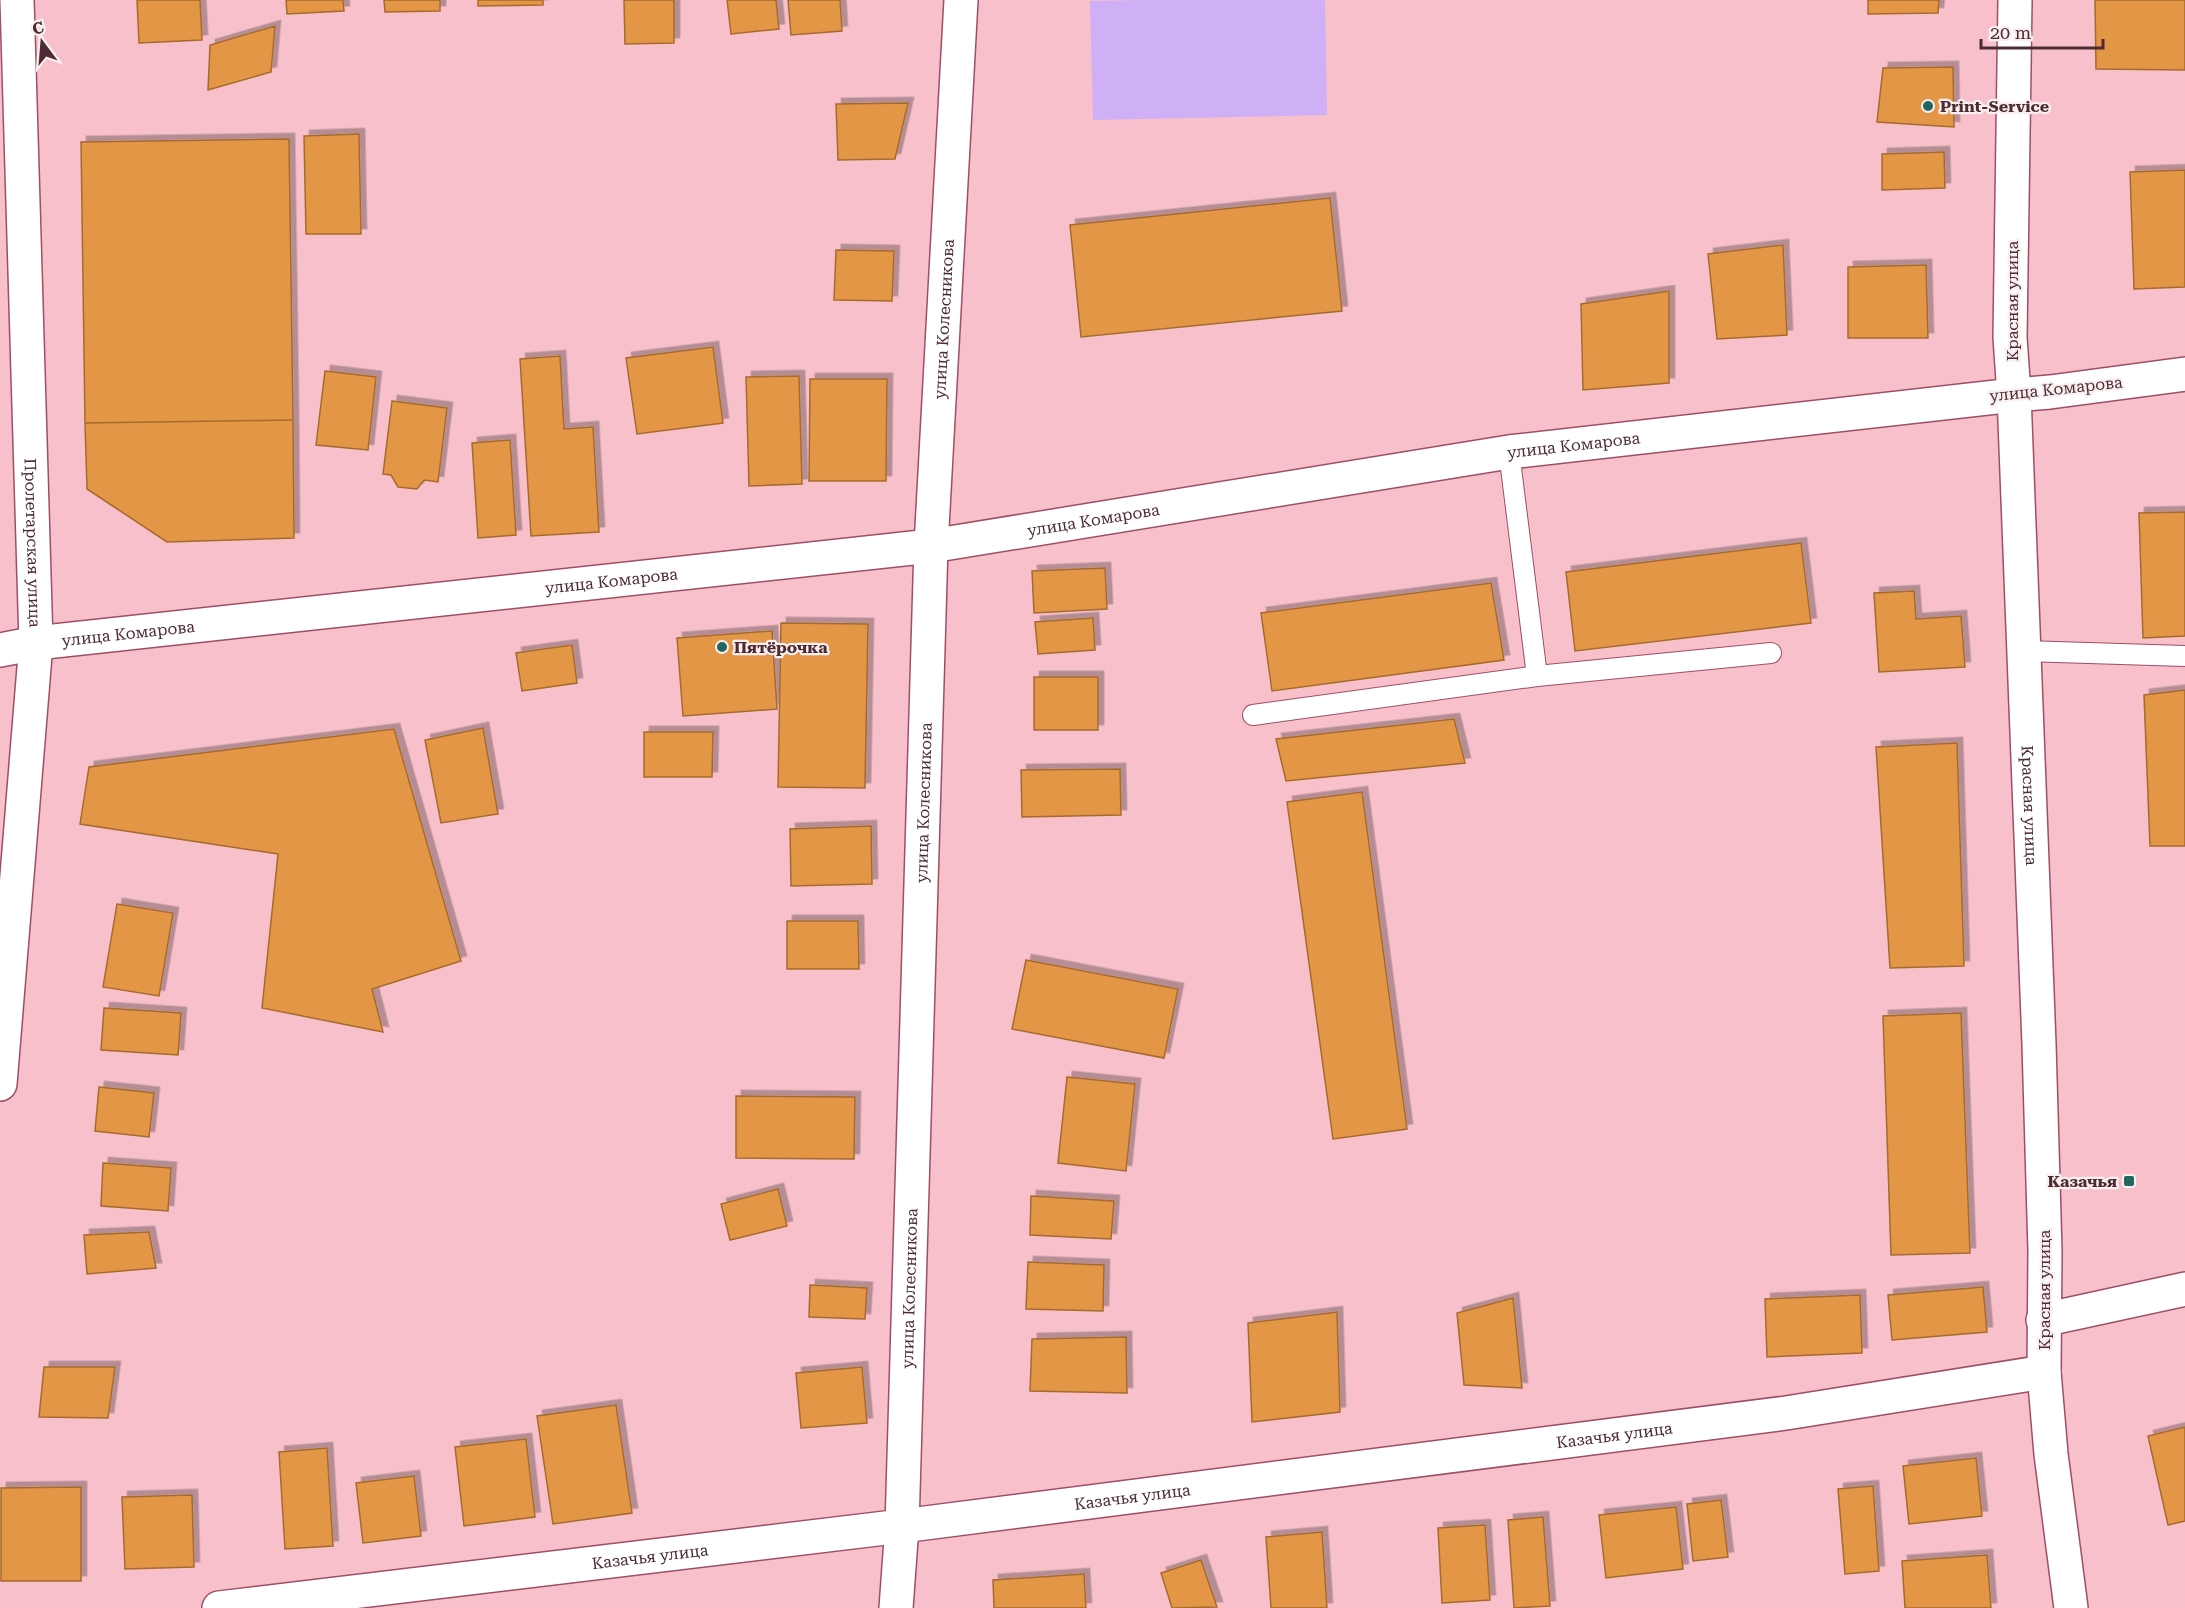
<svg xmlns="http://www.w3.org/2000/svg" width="2185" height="1608" viewBox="0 0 2185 1608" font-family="'Roboto Serif',serif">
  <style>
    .green { fill: #cfaff6 }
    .building { fill: #e39644; stroke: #a66b2d; stroke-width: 1.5; filter: url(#shadow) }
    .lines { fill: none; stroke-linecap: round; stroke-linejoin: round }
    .service-casing { stroke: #9e4f64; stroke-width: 22 }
    .minor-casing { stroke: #9e4f64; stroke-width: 36 }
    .tertiary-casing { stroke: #9e4f64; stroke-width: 36 }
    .secondary-casing { stroke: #9e4f64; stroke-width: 36 }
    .primary-casing { stroke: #9e4f64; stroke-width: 36 }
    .service { stroke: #fff; stroke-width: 20 }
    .minor { stroke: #fff; stroke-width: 33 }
    .tertiary { stroke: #fff; stroke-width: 33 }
    .secondary { stroke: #fff; stroke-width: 33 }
    .primary { stroke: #fff; stroke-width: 33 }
    .poi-dot { fill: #1f6860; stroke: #f8eff0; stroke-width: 2 }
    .labels { text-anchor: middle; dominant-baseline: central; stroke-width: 4.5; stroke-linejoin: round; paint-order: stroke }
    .poi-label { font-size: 16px; font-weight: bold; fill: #4e2b33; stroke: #f8eff0; text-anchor: start }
    .street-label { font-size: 16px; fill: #4e2b33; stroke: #f8eff0 }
  </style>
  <defs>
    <filter id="shadow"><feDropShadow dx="5.5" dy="-5.5" stdDeviation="0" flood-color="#0004"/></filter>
  </defs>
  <rect width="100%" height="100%" fill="#f7c0cb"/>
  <path class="green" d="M 1144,0 L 1325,0 L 1327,115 L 1093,120 L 1090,1 Z"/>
  <path class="building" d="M 137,0 L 200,0 L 202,40 L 139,43 Z
    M 286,0 L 343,0 L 344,11 L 287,14 Z
    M 384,0 L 440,0 L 440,11 L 385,12 Z
    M 478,0 L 543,0 L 543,5 L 478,6 Z
    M 624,0 L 674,0 L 674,43 L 625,44 Z
    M 727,0 L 776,0 L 779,29 L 731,34 Z
    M 788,0 L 840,0 L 842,31 L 791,35 Z
    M 1868,0 L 1939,0 L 1938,13 L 1868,14 Z
    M 2095,0 L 2185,0 L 2185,70 L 2096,69 Z
    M 275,26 L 271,72 L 208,90 L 210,45 Z
    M 1953,67 L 1954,127 L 1877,122 L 1883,68 Z
    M 908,103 L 895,159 L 838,160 L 836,104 Z
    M 359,134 L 361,234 L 306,234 L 304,136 Z
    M 289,139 L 293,420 L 85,423 L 81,142 Z
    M 1944,152 L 1945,188 L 1882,190 L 1882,154 Z
    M 2185,170 L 2185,287 L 2134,289 L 2130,172 Z
    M 1330,198 L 1342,311 L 1081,337 L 1070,225 Z
    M 1783,245 L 1787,335 L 1717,339 L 1708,254 Z
    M 836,250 L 894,251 L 892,301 L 834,300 Z
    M 1926,265 L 1928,338 L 1848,338 L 1848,267 Z
    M 1669,291 L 1669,383 L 1583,390 L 1581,304 Z
    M 713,347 L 723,423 L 637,434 L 626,358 Z
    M 560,356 L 564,429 L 593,427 L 599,532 L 531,536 L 520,359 Z
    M 325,371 L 376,377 L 368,450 L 316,445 Z
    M 799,376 L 802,484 L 749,486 L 746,377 Z
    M 810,379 L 887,379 L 886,481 L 809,481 Z
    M 392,401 L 447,408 L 438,482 L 424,480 L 417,489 L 398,487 L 391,475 L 383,474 Z
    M 293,420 L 294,538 L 167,542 L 87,489 L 85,423 Z
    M 510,440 L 516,535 L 478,538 L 472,443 Z
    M 2185,512 L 2185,636 L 2143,638 L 2139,513 Z
    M 1801,543 L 1811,623 L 1575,651 L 1566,572 Z
    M 1105,568 L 1107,609 L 1034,613 L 1032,571 Z
    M 1491,583 L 1504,660 L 1272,691 L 1261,613 Z
    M 1914,591 L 1916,619 L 1961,616 L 1965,667 L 1879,672 L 1874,593 Z
    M 1093,618 L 1095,650 L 1038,654 L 1035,622 Z
    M 781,623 L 868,624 L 865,788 L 778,787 Z
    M 772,631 L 777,709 L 683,716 L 677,638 Z
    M 572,645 L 577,683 L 522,691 L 516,653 Z
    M 1034,677 L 1098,677 L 1098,730 L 1034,730 Z
    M 2185,690 L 2185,846 L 2150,846 L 2144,695 Z
    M 1454,719 L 1465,763 L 1286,781 L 1276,739 Z
    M 483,728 L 498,814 L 441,823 L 425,740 Z
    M 394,729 L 461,961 L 372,989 L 383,1032 L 262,1008 L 278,854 L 80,824 L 89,767 Z
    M 644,732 L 713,732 L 712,777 L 644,777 Z
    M 1957,743 L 1964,966 L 1890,968 L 1876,747 Z
    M 1120,769 L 1121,815 L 1022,817 L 1021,770 Z
    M 1362,792 L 1407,1129 L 1333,1139 L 1287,802 Z
    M 871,826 L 872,884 L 791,886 L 790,829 Z
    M 117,904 L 173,913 L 159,996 L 103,987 Z
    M 787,921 L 858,921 L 859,969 L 787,969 Z
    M 1026,960 L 1178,989 L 1164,1058 L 1012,1029 Z
    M 104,1008 L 181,1013 L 178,1055 L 101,1050 Z
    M 1961,1013 L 1970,1253 L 1891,1255 L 1883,1016 Z
    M 1067,1077 L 1135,1084 L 1126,1171 L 1058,1163 Z
    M 99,1087 L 154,1093 L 149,1137 L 95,1131 Z
    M 736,1096 L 855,1097 L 854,1159 L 736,1158 Z
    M 103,1163 L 171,1168 L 168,1211 L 101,1206 Z
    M 778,1189 L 787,1226 L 730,1240 L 721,1204 Z
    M 1031,1196 L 1114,1201 L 1111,1239 L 1030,1235 Z
    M 149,1232 L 156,1268 L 87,1274 L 84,1235 Z
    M 1028,1262 L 1104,1265 L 1103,1311 L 1026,1309 Z
    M 810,1285 L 867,1288 L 865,1319 L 809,1317 Z
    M 1983,1287 L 1987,1332 L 1892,1340 L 1888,1295 Z
    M 1860,1295 L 1862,1353 L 1767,1357 L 1765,1299 Z
    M 1513,1298 L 1522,1388 L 1464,1385 L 1457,1313 Z
    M 1337,1312 L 1340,1412 L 1252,1422 L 1248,1323 Z
    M 1126,1337 L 1127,1393 L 1030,1391 L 1032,1339 Z
    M 44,1367 L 115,1367 L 108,1418 L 39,1417 Z
    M 862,1367 L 867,1423 L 801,1428 L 796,1373 Z
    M 616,1405 L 632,1513 L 553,1524 L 537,1416 Z
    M 2185,1427 L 2185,1521 L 2168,1525 L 2148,1436 Z
    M 526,1439 L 535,1517 L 464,1526 L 455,1447 Z
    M 327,1448 L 333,1546 L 285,1549 L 279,1452 Z
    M 1976,1458 L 1982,1516 L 1909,1524 L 1903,1466 Z
    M 414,1476 L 421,1536 L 363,1543 L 356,1483 Z
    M 1873,1486 L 1879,1571 L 1845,1574 L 1838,1489 Z
    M 81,1487 L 81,1581 L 1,1581 L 1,1488 Z
    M 192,1495 L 194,1567 L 125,1569 L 122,1497 Z
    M 1721,1500 L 1728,1557 L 1693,1561 L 1687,1504 Z
    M 1676,1507 L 1683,1569 L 1606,1578 L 1599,1515 Z
    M 1543,1517 L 1550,1606 L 1514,1608 L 1508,1520 Z
    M 1485,1525 L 1490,1600 L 1442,1603 L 1438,1528 Z
    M 1322,1532 L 1327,1608 L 1271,1608 L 1266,1537 Z
    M 1987,1555 L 1991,1608 L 1905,1608 L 1902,1561 Z
    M 1201,1560 L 1217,1607 L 1172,1608 L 1161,1573 Z
    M 1084,1574 L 1086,1608 L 994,1608 L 993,1580 Z"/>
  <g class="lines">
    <g class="service-casing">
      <path id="service" d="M 2024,651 L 2185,656
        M 1537,676 L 1771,653
        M 1253,715 L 1537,676 L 1509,452"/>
    </g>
    <g class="minor-casing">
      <g id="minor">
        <path d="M 0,650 L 36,643 L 0,1084"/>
        <path id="s1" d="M 219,1608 L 902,1526 L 1786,1413 L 2044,1372"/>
        <path id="s2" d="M 896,1608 L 902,1526 L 931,546 L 961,0"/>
      </g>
    </g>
    <g class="tertiary-casing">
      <path id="tertiary" d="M 2014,395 L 2050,392 L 2185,374"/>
    </g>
    <g class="secondary-casing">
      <path id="secondary" d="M 2014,395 L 2010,337 L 2015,0
        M 2043,1320 L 2185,1289"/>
    </g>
    <g class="primary-casing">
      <g id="primary">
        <path id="s3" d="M 17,0 L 36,643 L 931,546 L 1509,452 L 2014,395 L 2039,1044 L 2045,1251 L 2044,1372 L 2051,1454 L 2071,1608"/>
      </g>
    </g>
    <use href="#service" class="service"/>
    <use href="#minor" class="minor"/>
    <use href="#tertiary" class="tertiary"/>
    <use href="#secondary" class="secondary"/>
    <use href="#primary" class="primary"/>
  </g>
  <g class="poi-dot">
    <circle cx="1928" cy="106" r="6"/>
    <circle cx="722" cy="647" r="6"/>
    <rect x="2123" y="1175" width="12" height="12" rx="3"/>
  </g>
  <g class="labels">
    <g class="poi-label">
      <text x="1940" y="106">Print-Service</text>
      <text x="734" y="647">Пятёрочка</text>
      <text x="2117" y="1181" text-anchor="end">Казачья</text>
    </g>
    <g class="street-label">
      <text transform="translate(2012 301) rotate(-90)">Красная улица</text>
      <text stroke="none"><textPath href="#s2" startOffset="1290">улица Колесникова</textPath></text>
      <text transform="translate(2056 389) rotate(-6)">улица Комарова</text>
      <text stroke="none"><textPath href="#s3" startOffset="2194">улица Комарова</textPath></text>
      <text stroke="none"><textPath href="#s3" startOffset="1708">улица Комарова</textPath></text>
      <text stroke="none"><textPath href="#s3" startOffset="543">Пролетарская улица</textPath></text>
      <text stroke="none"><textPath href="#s3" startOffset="1222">улица Комарова</textPath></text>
      <text stroke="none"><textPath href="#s3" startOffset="736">улица Комарова</textPath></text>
      <text stroke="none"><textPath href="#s2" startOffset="806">улица Колесникова</textPath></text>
      <text stroke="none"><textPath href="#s3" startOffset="3048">Красная улица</textPath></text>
      <text stroke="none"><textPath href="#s2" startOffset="320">улица Колесникова</textPath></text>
      <text transform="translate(2044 1290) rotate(-90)">Красная улица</text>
      <text stroke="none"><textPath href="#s1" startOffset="1406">Казачья улица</textPath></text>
      <text stroke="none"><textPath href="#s1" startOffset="920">Казачья улица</textPath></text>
      <text stroke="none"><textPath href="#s1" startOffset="434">Казачья улица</textPath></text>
    </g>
  </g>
  <g transform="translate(42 42) rotate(344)" stroke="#f8eff0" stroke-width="4.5" paint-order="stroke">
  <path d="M0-4.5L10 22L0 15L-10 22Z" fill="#4e2b33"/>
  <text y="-9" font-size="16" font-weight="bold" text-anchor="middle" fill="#4e2b33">С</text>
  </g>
  <path d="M1981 39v9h122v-9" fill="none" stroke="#4e2b33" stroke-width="3"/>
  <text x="1990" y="39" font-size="18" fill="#4e2b33" stroke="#f8eff0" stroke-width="4.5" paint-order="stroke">20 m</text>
</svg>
